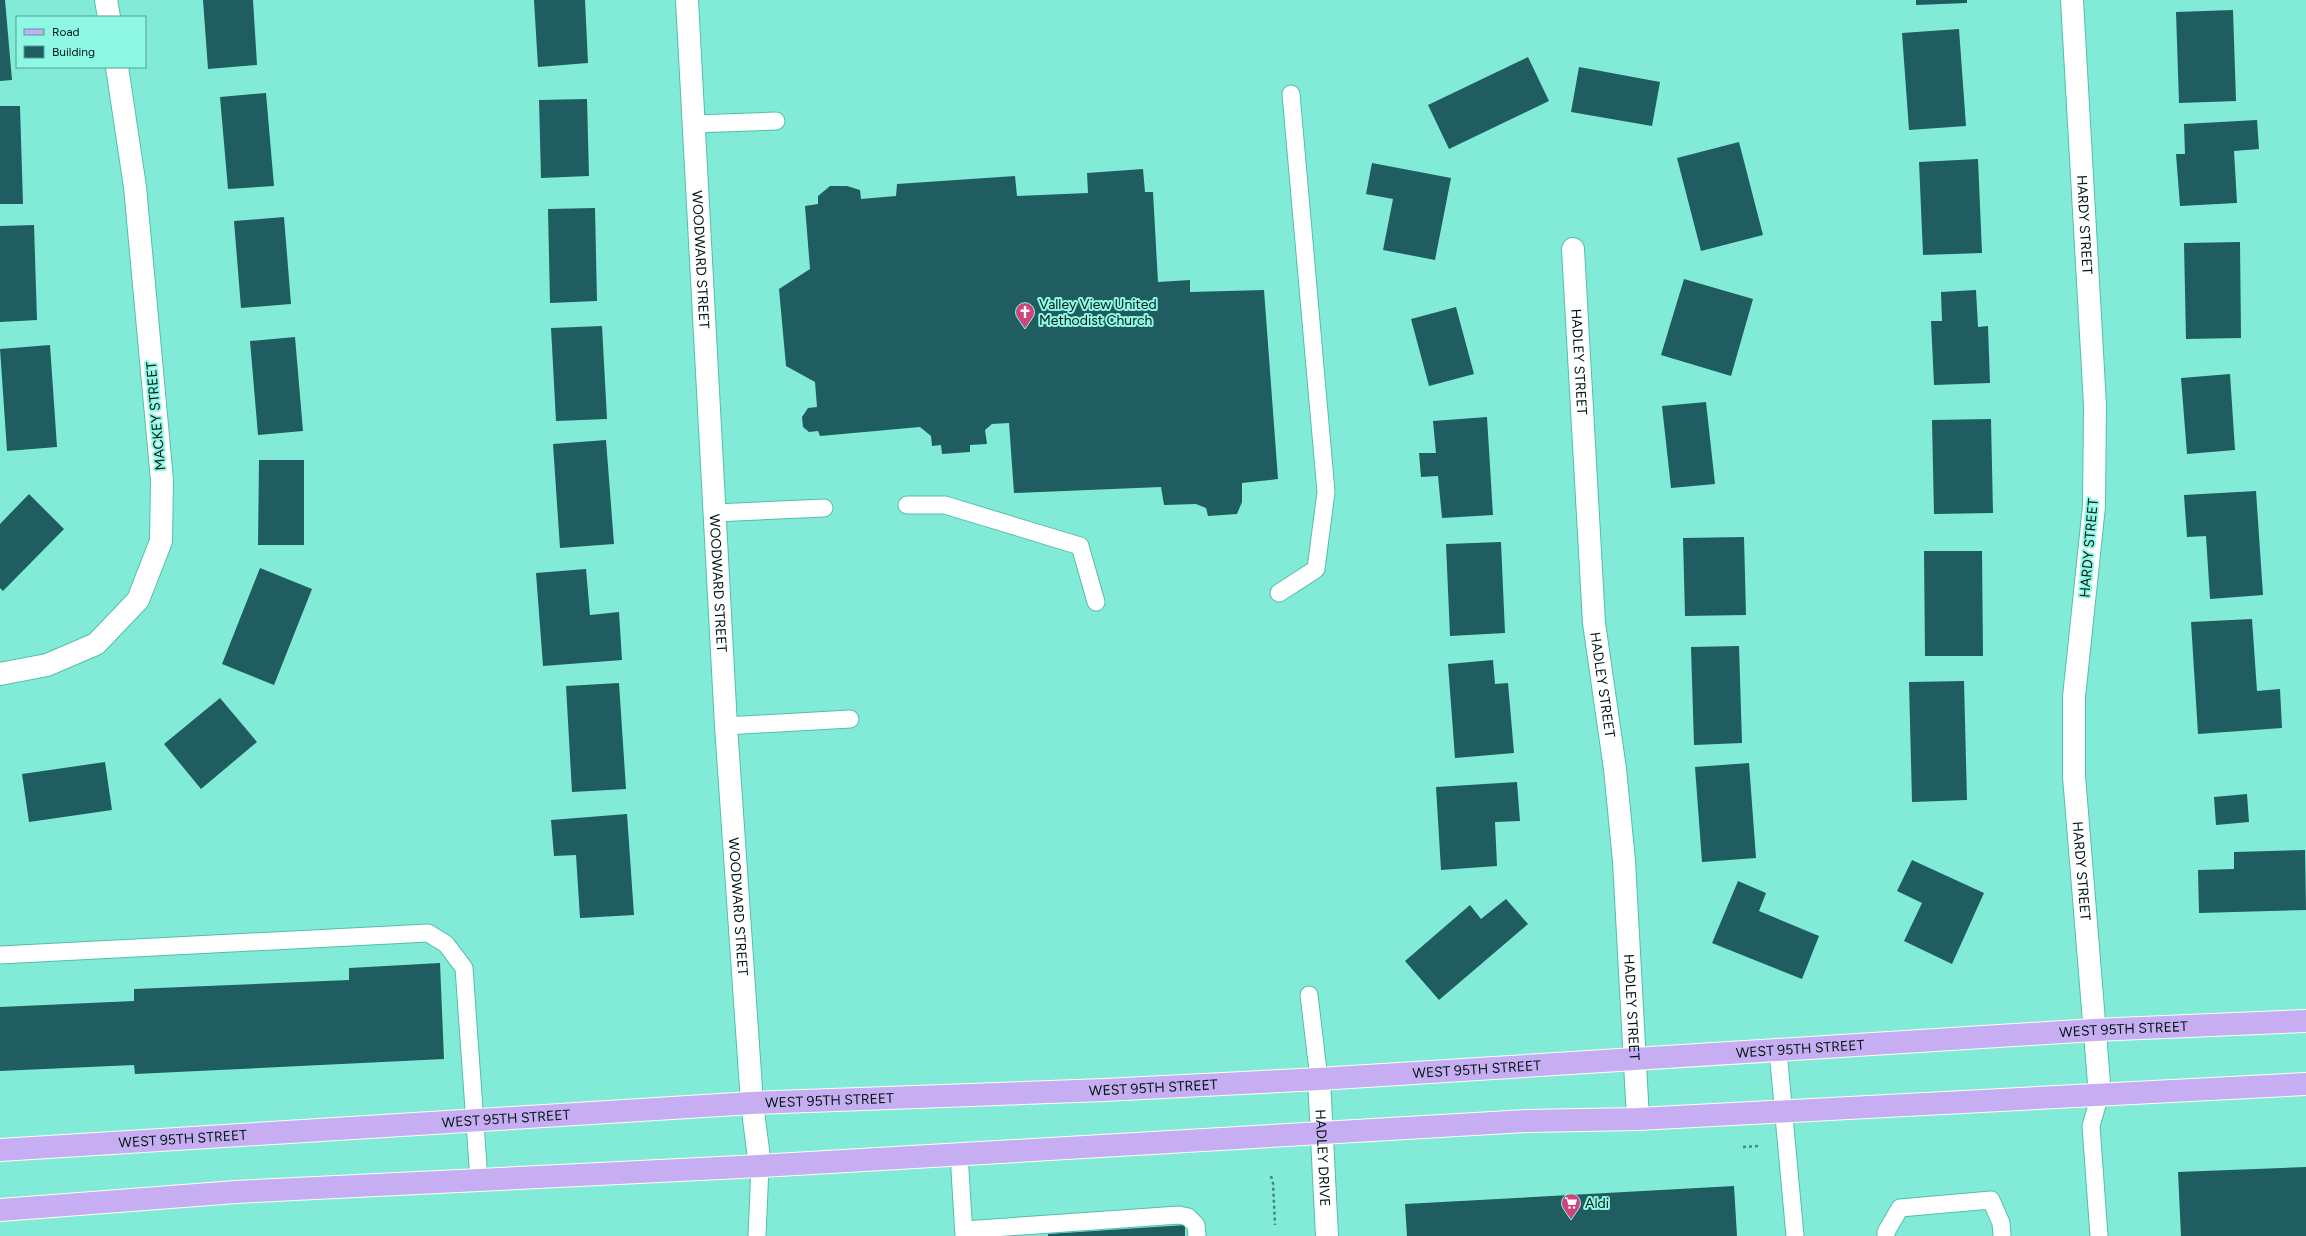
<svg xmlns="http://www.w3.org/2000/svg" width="2306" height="1236" viewBox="0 0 2306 1236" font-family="Figtree,sans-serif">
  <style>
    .building { fill: #205d60 }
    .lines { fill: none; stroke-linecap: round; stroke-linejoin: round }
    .lane-casing { stroke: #53bfab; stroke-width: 19 }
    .street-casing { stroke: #53bfab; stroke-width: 24 }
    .primary-casing { stroke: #fff; stroke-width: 24 }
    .path { stroke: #46887b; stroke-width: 2.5; stroke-dasharray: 3 3; stroke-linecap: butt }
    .lane { stroke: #fff; stroke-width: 17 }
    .street { stroke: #fff; stroke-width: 22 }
    .primary { stroke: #c7adf2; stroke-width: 22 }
    .labels { text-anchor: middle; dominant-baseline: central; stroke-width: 4; stroke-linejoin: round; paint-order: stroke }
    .street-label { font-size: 14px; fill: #021713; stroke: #8ff8e4 }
    .poi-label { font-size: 14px; fill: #021713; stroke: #8ff8e4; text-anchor: start }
  </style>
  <rect width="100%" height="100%" fill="#82ebd7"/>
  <path class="building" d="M 0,0 L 5,0 L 12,80 L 0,81 Z
    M 203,0 L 253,0 L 257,65 L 208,69 Z
    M 534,0 L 585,0 L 588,63 L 538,67 Z
    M 1916,0 L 1967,0 L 1967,3 L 1916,5 Z
    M 2233,10 L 2236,101 L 2179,103 L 2176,12 Z
    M 1959,29 L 1966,126 L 1909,130 L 1902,33 Z
    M 1528,57 L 1549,101 L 1449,149 L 1428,105 Z
    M 1579,67 L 1660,82 L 1652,126 L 1571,112 Z
    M 266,93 L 274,186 L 228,189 L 220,97 Z
    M 587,99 L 589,176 L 541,178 L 539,100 Z
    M 0,106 L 20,106 L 23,204 L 0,204 Z
    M 2257,120 L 2259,149 L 2234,151 L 2237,203 L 2180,206 L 2176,154 L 2185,154 L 2184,124 Z
    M 1739,142 L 1763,235 L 1701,251 L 1677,158 Z
    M 1978,159 L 1982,253 L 1923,255 L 1919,162 Z
    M 1372,163 L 1451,178 L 1435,260 L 1383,250 L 1393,199 L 1366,194 Z
    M 1143,169 L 1145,192 L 1153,192 L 1158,282 L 1190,280 L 1190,292 L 1264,290 L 1278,479 L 1242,483 L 1242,502 L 1237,514 L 1208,516 L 1206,508 L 1196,504 L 1164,505 L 1161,487 L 1014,493 L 1009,423 L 992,424 L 985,430 L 987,444 L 970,445 L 970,452 L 942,454 L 941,445 L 932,446 L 931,436 L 920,427 L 820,436 L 818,431 L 809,432 L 803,427 L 802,417 L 808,408 L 817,407 L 815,382 L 786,366 L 779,289 L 810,269 L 805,206 L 818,204 L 818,196 L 830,186 L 847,186 L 860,190 L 861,199 L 896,196 L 897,184 L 1015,176 L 1017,196 L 1088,193 L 1087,173 Z
    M 595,208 L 597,301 L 550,303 L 548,209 Z
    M 284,217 L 291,304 L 241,308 L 234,221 Z
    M 34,225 L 37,320 L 0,322 L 0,226 Z
    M 2240,242 L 2241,338 L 2186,339 L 2184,243 Z
    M 1684,279 L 1753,299 L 1731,376 L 1661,355 Z
    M 1976,290 L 1978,327 L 1988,326 L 1990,383 L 1934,385 L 1931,321 L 1942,321 L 1941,292 Z
    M 1456,307 L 1474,374 L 1429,386 L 1411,319 Z
    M 602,326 L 607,419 L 556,421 L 551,328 Z
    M 295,337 L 303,431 L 258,435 L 250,341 Z
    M 50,345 L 57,447 L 7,451 L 0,349 Z
    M 2230,374 L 2235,450 L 2187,454 L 2181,378 Z
    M 1706,402 L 1715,484 L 1671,488 L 1662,406 Z
    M 1487,417 L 1493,515 L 1442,518 L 1438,476 L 1421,477 L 1419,453 L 1436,453 L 1433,421 Z
    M 1991,419 L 1993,513 L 1934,514 L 1932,420 Z
    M 606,440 L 614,544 L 560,548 L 553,444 Z
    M 259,460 L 304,460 L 304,545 L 258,545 Z
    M 2256,491 L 2263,595 L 2210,599 L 2206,536 L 2187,537 L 2184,495 Z
    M 29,494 L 64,529 L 3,591 L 0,588 L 0,524 Z
    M 1744,537 L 1746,615 L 1685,616 L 1683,538 Z
    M 1501,542 L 1505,633 L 1450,636 L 1446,544 Z
    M 1924,551 L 1982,551 L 1983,656 L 1925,656 Z
    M 260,568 L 312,589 L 274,685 L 222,664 Z
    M 586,569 L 590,615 L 619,612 L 622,660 L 543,666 L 536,573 Z
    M 2252,619 L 2257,691 L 2280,689 L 2282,728 L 2198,734 L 2191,622 Z
    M 1739,646 L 1742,743 L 1694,745 L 1691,647 Z
    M 1493,660 L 1495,684 L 1508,683 L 1514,753 L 1455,758 L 1448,664 Z
    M 1964,681 L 1967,800 L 1912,802 L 1909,682 Z
    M 619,683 L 626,789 L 572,792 L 566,686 Z
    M 220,698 L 257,742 L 201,789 L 164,744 Z
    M 105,762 L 112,810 L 29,822 L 22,774 Z
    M 1749,763 L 1756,858 L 1702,862 L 1695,767 Z
    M 1517,782 L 1520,821 L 1495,822 L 1497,866 L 1441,870 L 1436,787 Z
    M 2247,794 L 2249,822 L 2216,825 L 2214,797 Z
    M 627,814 L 634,915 L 580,918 L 576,855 L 554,856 L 551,820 Z
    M 2305,850 L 2306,910 L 2199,913 L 2198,870 L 2234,869 L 2234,852 Z
    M 1912,860 L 1984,893 L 1952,964 L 1904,941 L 1922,903 L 1897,891 Z
    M 1738,881 L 1766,893 L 1759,911 L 1819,936 L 1802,979 L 1712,943 Z
    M 1506,899 L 1528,924 L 1439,1000 L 1405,961 L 1470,905 L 1481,919 Z
    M 440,963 L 444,1059 L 135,1074 L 134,1065 L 0,1071 L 0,1007 L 134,1001 L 134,989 L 349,980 L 349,968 Z
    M 2306,1167 L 2306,1236 L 2181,1236 L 2178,1172 Z
    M 1734,1186 L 1737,1236 L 1407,1236 L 1405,1204 Z
    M 1185,1225 L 1185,1236 L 1048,1236 L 1048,1234 Z"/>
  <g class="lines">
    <g class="lane-casing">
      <path id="lane" d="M 694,124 L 776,121
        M 907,505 L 945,505 L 1080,546 L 1096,602
        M 715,513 L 824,508
        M 1279,593 L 1316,569 L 1326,492 L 1291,94
        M 726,726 L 850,719
        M 0,955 L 428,933 L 446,944 L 464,968 L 479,1180
        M 1309,995 L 1319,1079
        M 1778,1051 L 1795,1236
        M 959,1154 L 964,1236
        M 964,1230 L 1179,1215 L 1188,1217 L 1196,1225 L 1197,1236
        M 757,1236 L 760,1166
        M 1886,1236 L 1886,1232 L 1900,1208 L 1991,1200 L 2001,1223 L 2002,1236
        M 2099,1236 L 2091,1126 L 2100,1095"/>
    </g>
    <g class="street-casing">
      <g id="street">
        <path d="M 106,0 L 109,17"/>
        <path id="s1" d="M 687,0 L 726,726 L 752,1103 L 760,1166"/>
        <path id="s2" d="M 2072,0 L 2095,405 L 2094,506 L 2074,697 L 2074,776 L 2100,1095"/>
        <path id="s3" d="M 1573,249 L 1594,623 L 1615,769 L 1624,861 L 1638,1119"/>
        <path d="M 0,674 L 47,665 L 96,644 L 138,600 L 161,541 L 162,480 L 135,187 L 117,67"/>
        <path id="s4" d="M 1319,1079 L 1327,1236"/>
      </g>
    </g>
    <g class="primary-casing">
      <g id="primary">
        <path id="s5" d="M 0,1150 L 752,1103 L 1104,1090 L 1319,1079 L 2094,1030 L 2306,1021"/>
        <path d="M 0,1210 L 236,1192 L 760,1166 L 1527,1121 L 1638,1119 L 2306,1084"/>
      </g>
    </g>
    <path class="path" d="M 1743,1147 L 1758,1146
      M 1271,1176 L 1273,1183 L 1275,1225"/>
    <use href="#lane" class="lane"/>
    <use href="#street" class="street"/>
    <use href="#primary" class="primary"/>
  </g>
  <defs>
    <g id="church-pin" transform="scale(1)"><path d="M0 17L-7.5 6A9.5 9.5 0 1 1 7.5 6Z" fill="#ce447b" stroke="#8ff8e4"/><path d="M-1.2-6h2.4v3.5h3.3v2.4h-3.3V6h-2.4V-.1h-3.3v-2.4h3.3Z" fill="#fff"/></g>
    <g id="supermarket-pin" transform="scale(1)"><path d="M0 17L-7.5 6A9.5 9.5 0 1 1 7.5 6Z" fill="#ce447b" stroke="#8ff8e4"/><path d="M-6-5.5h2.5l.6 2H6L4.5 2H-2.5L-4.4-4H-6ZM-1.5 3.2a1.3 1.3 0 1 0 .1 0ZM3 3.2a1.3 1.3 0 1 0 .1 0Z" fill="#fff"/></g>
  </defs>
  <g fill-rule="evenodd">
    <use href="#church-pin" x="1025" y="312"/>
    <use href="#supermarket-pin" x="1571" y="1203"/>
  </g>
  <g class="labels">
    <g class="street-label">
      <text stroke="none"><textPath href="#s2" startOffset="225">HARDY STREET</textPath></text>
      <text stroke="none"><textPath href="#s1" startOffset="260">WOODWARD STREET</textPath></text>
      <text stroke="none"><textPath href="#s3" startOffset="113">HADLEY STREET</textPath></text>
      <text transform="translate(156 416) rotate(-95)">MACKEY STREET</text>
      <text transform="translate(2089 548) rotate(-85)">HARDY STREET</text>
      <text stroke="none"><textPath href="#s1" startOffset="584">WOODWARD STREET</textPath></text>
      <text stroke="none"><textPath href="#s3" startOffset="437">HADLEY STREET</textPath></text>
      <text stroke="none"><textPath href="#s2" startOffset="873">HARDY STREET</textPath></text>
      <text stroke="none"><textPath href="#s1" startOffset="908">WOODWARD STREET</textPath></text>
      <text stroke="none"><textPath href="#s3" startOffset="761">HADLEY STREET</textPath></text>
      <text stroke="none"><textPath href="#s5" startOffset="2127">WEST 95TH STREET</textPath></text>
      <text stroke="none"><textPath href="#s5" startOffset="1803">WEST 95TH STREET</textPath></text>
      <text stroke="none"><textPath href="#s5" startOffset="1479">WEST 95TH STREET</textPath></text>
      <text stroke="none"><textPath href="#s5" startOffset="1155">WEST 95TH STREET</textPath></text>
      <text stroke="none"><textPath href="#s5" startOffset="831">WEST 95TH STREET</textPath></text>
      <text stroke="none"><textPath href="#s5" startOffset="507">WEST 95TH STREET</textPath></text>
      <text stroke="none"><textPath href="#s5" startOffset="183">WEST 95TH STREET</textPath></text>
      <text stroke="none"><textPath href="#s4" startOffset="79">HADLEY DRIVE</textPath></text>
    </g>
    <g class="poi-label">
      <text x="1039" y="304">Valley View United<tspan x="1039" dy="16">Methodist Church</tspan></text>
      <text x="1585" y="1203">Aldi</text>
    </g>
  </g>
  <rect x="16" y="16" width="130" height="52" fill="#8ff8e4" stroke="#579e90"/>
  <rect x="24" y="29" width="20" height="6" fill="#c7adf2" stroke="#579e90"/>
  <text x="52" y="36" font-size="12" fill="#021713">Road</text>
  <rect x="24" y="46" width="20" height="12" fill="#205d60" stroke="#579e90"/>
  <text x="52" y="56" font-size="12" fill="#021713">Building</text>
</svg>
